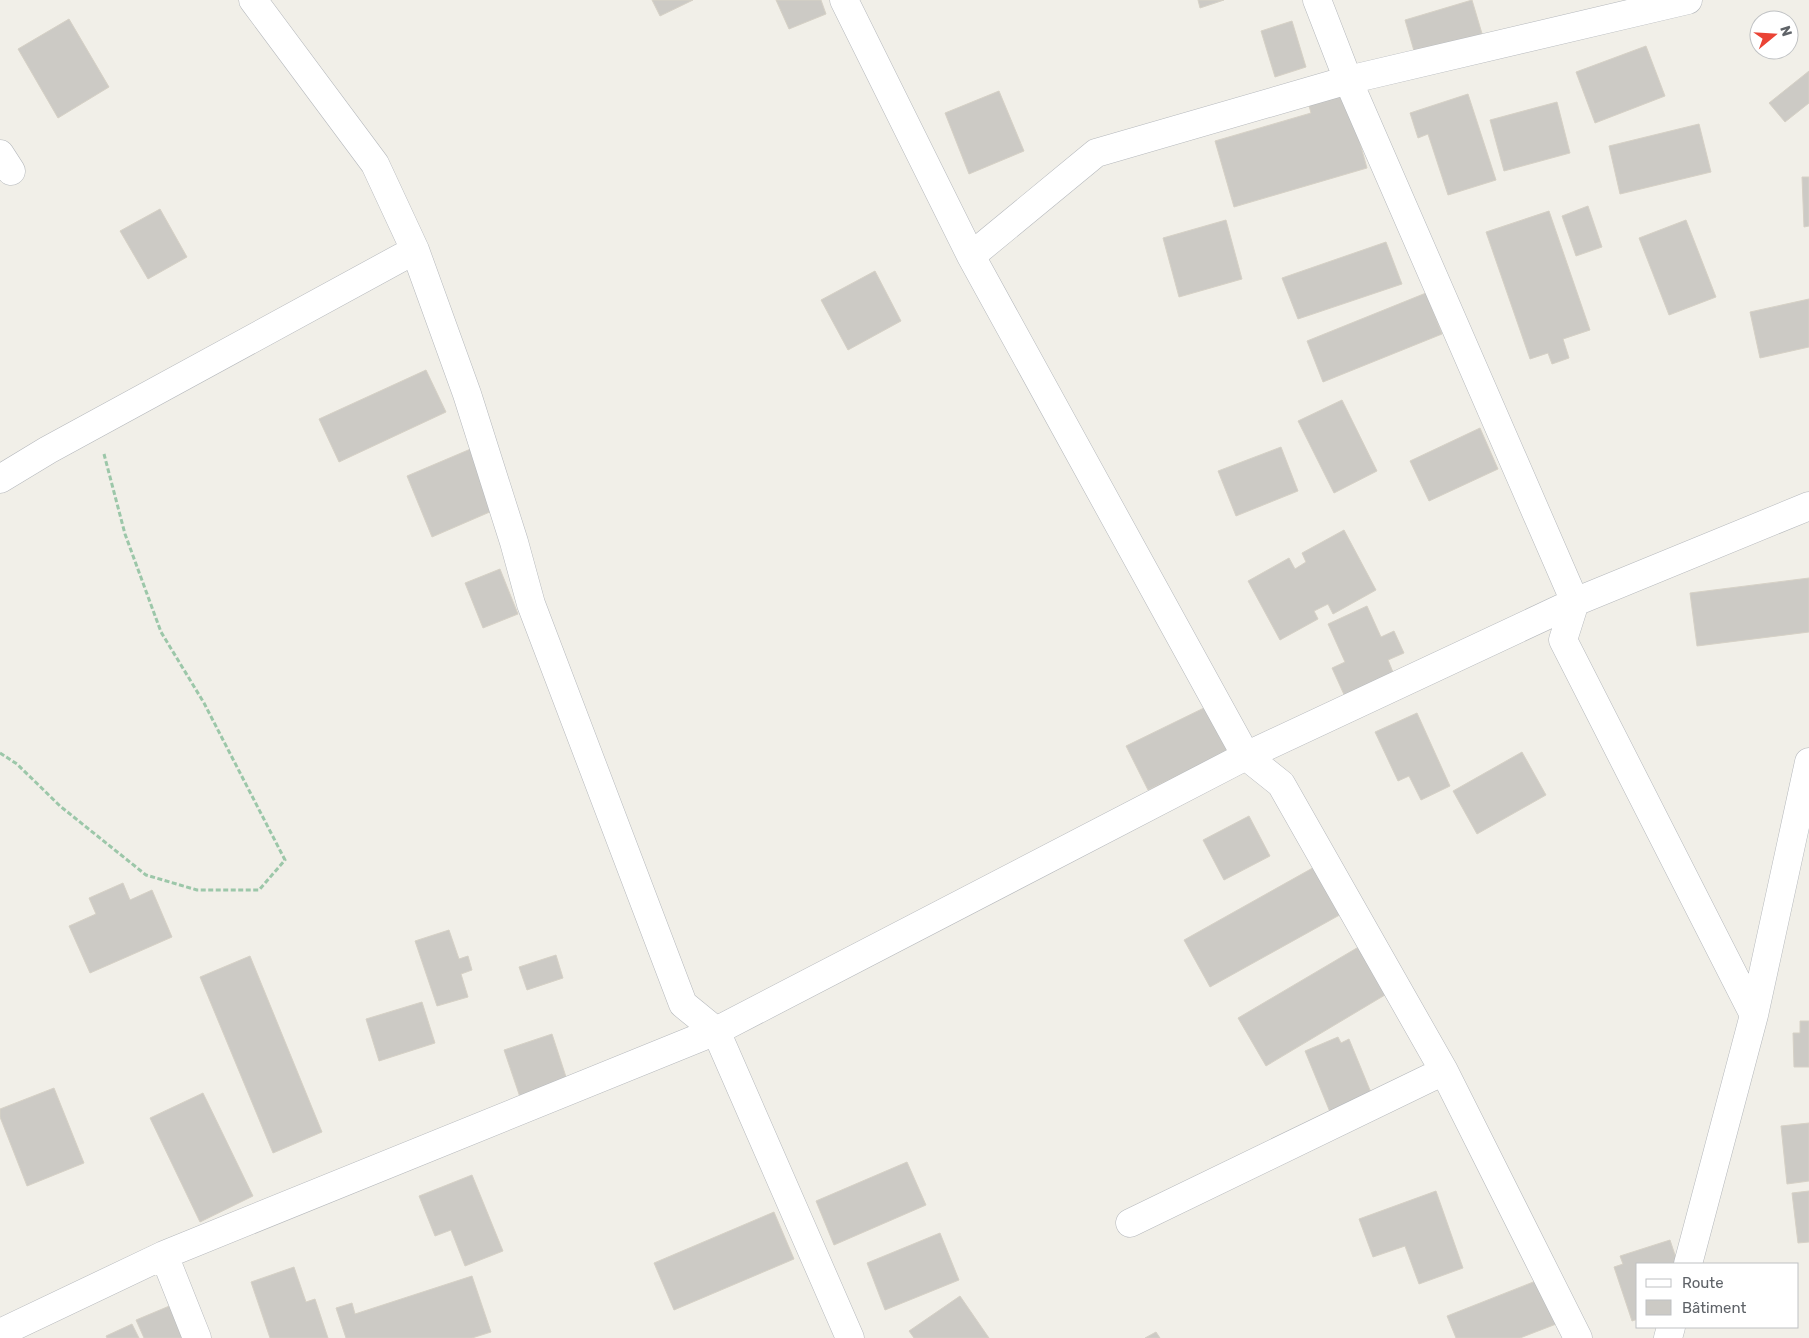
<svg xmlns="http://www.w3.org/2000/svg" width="1809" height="1338" viewBox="0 0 1809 1338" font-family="Rubik,sans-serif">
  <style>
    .building { fill: #cccac5; stroke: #d6d1c6 }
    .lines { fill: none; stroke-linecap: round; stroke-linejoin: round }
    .minor-casing { stroke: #b5b8bc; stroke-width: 29 }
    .path { stroke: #9cc7a9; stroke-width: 3; stroke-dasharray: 5 2.5; stroke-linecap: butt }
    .minor { stroke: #fff; stroke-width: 28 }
  </style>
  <rect width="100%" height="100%" fill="#f1efe8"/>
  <path class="building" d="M 652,0 L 693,0 L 660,16 Z
    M 776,0 L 821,0 L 826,14 L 789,29 Z
    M 1198,0 L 1224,0 L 1200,8 Z
    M 1472,0 L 1486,47 L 1419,68 L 1405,20 Z
    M 69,19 L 109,87 L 58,118 L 18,49 Z
    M 1292,21 L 1306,67 L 1275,77 L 1261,31 Z
    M 1646,46 L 1665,96 L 1595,123 L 1576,72 Z
    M 1809,71 L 1809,103 L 1785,122 L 1769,103 Z
    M 1344,87 L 1367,168 L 1234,207 L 1215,141 L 1311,113 L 1307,98 Z
    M 999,91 L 1024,151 L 969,174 L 945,113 Z
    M 1468,94 L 1496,180 L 1448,195 L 1428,134 L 1418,138 L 1410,113 Z
    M 1557,102 L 1570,153 L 1504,171 L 1490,120 Z
    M 1699,124 L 1711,172 L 1620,194 L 1609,146 Z
    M 1802,177 L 1809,177 L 1809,226 L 1804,227 Z
    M 1588,206 L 1602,247 L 1576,256 L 1562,216 Z
    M 160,209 L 187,257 L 148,279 L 120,231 Z
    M 1549,211 L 1590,330 L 1563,339 L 1569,358 L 1552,364 L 1548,353 L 1530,359 L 1486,232 Z
    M 1226,220 L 1242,279 L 1179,297 L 1163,238 Z
    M 1686,220 L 1716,297 L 1669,315 L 1639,238 Z
    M 1386,242 L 1402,284 L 1298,319 L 1282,278 Z
    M 875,271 L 901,321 L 848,350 L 821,300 Z
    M 1426,293 L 1442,334 L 1323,382 L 1307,341 Z
    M 1809,299 L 1809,347 L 1760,358 L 1750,312 Z
    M 426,370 L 446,412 L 339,462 L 319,419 Z
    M 1342,400 L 1377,471 L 1334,493 L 1298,421 Z
    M 1480,428 L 1498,469 L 1429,501 L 1410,461 Z
    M 1281,447 L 1298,491 L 1236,516 L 1218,471 Z
    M 473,448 L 499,508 L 432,537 L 407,476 Z
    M 1344,530 L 1376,590 L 1333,614 L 1328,604 L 1314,611 L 1318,619 L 1280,640 L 1248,581 L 1289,558 L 1295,569 L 1306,562 L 1302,553 Z
    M 500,569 L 518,614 L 483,628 L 465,583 Z
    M 1809,578 L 1809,632 L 1697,646 L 1690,593 Z
    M 1367,606 L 1381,637 L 1394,631 L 1404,653 L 1388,660 L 1395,677 L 1346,699 L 1332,668 L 1345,662 L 1328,624 Z
    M 1208,706 L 1249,741 L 1148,790 L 1126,746 Z
    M 1417,713 L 1450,786 L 1421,800 L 1409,776 L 1398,781 L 1375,732 Z
    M 1522,752 L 1546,795 L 1477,834 L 1453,791 Z
    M 1249,816 L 1270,856 L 1224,880 L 1203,840 Z
    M 1318,865 L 1345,912 L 1210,987 L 1184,940 Z
    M 123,883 L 130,900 L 152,890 L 172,937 L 90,973 L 69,926 L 96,914 L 89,898 Z
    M 449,930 L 459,959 L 468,956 L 472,970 L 461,974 L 468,997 L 437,1006 L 415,941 Z
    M 1367,942 L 1395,989 L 1266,1066 L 1238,1018 Z
    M 556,955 L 563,978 L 527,990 L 519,967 Z
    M 250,956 L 322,1132 L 273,1153 L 200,977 Z
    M 422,1002 L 435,1043 L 379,1061 L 366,1019 Z
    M 1800,1021 L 1809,1021 L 1809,1067 L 1794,1067 L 1793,1033 L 1800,1033 Z
    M 552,1034 L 569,1086 L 522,1103 L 504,1050 Z
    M 1338,1037 L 1341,1043 L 1349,1039 L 1372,1095 L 1330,1112 L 1305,1051 Z
    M 54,1088 L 84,1163 L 27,1186 L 0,1117 L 0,1109 Z
    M 203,1093 L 253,1196 L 200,1222 L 150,1118 Z
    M 1809,1123 L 1809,1181 L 1787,1184 L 1781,1126 Z
    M 907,1162 L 926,1205 L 834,1245 L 816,1201 Z
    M 472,1175 L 503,1251 L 465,1266 L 451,1230 L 435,1236 L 419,1196 Z
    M 1436,1191 L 1463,1268 L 1419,1284 L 1405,1246 L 1373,1257 L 1359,1219 Z
    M 1809,1191 L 1809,1242 L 1798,1243 L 1792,1193 Z
    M 774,1212 L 794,1259 L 674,1310 L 654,1263 Z
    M 940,1233 L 959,1280 L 885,1310 L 867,1263 Z
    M 1670,1240 L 1678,1264 L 1638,1264 L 1638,1319 L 1632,1321 L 1614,1267 L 1623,1264 L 1620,1256 Z
    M 294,1267 L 306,1302 L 315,1299 L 328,1338 L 270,1338 L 251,1282 Z
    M 472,1276 L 491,1332 L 472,1338 L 346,1338 L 336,1308 L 352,1303 L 355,1314 Z
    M 1546,1277 L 1564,1321 L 1520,1338 L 1456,1338 L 1447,1316 Z
    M 960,1296 L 989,1338 L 914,1338 L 909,1331 Z
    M 179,1302 L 194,1338 L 144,1338 L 136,1320 Z
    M 132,1324 L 139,1338 L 107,1338 L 106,1336 Z
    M 1156,1332 L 1160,1338 L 1145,1338 Z"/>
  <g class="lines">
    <g class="minor-casing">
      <path id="minor" d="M 253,0 L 375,164 L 415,250 L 467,394 L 514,542 L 531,604 L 683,1004 L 716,1031 L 1246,756 L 1575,602 L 1809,506
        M 844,0 L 971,256 L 1246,756 L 1281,784 L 1444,1071 L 1578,1338
        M 1317,0 L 1348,80 L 1575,602 L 1563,640 L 1754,1015
        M 0,154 L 11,171
        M 971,256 L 1096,153 L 1348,80 L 1688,0
        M 0,479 L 48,450 L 415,250
        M 1130,1223 L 1444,1071
        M 164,1255 L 197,1338
        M 1688,1264 L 1754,1015 L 1809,762
        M 0,1333 L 164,1255 L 716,1031 L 850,1338
        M 1668,1338 L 1671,1327"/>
    </g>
    <path class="path" d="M 0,753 L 17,764 L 60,806 L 146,875 L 197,890 L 259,890 L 285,860 L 204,703 L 161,632 L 125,534 L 104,454"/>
    <use href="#minor" class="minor"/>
  </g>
  <rect x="1636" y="1263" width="162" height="65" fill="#ffffff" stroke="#bfc1c3"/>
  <rect x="1646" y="1279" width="25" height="8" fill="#ffffff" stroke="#bfc1c3"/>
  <text x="1682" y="1288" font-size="15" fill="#5f6368">Route</text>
  <rect x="1646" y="1300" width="25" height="15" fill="#cccac5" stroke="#bfc1c3"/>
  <text x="1682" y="1313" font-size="15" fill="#5f6368">Bâtiment</text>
  <g transform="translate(1774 35) rotate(72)"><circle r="24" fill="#ffffff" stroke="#bfc1c3"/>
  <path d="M0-4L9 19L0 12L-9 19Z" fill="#ea4335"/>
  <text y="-8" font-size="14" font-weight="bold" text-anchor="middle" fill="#5f6368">N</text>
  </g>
</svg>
